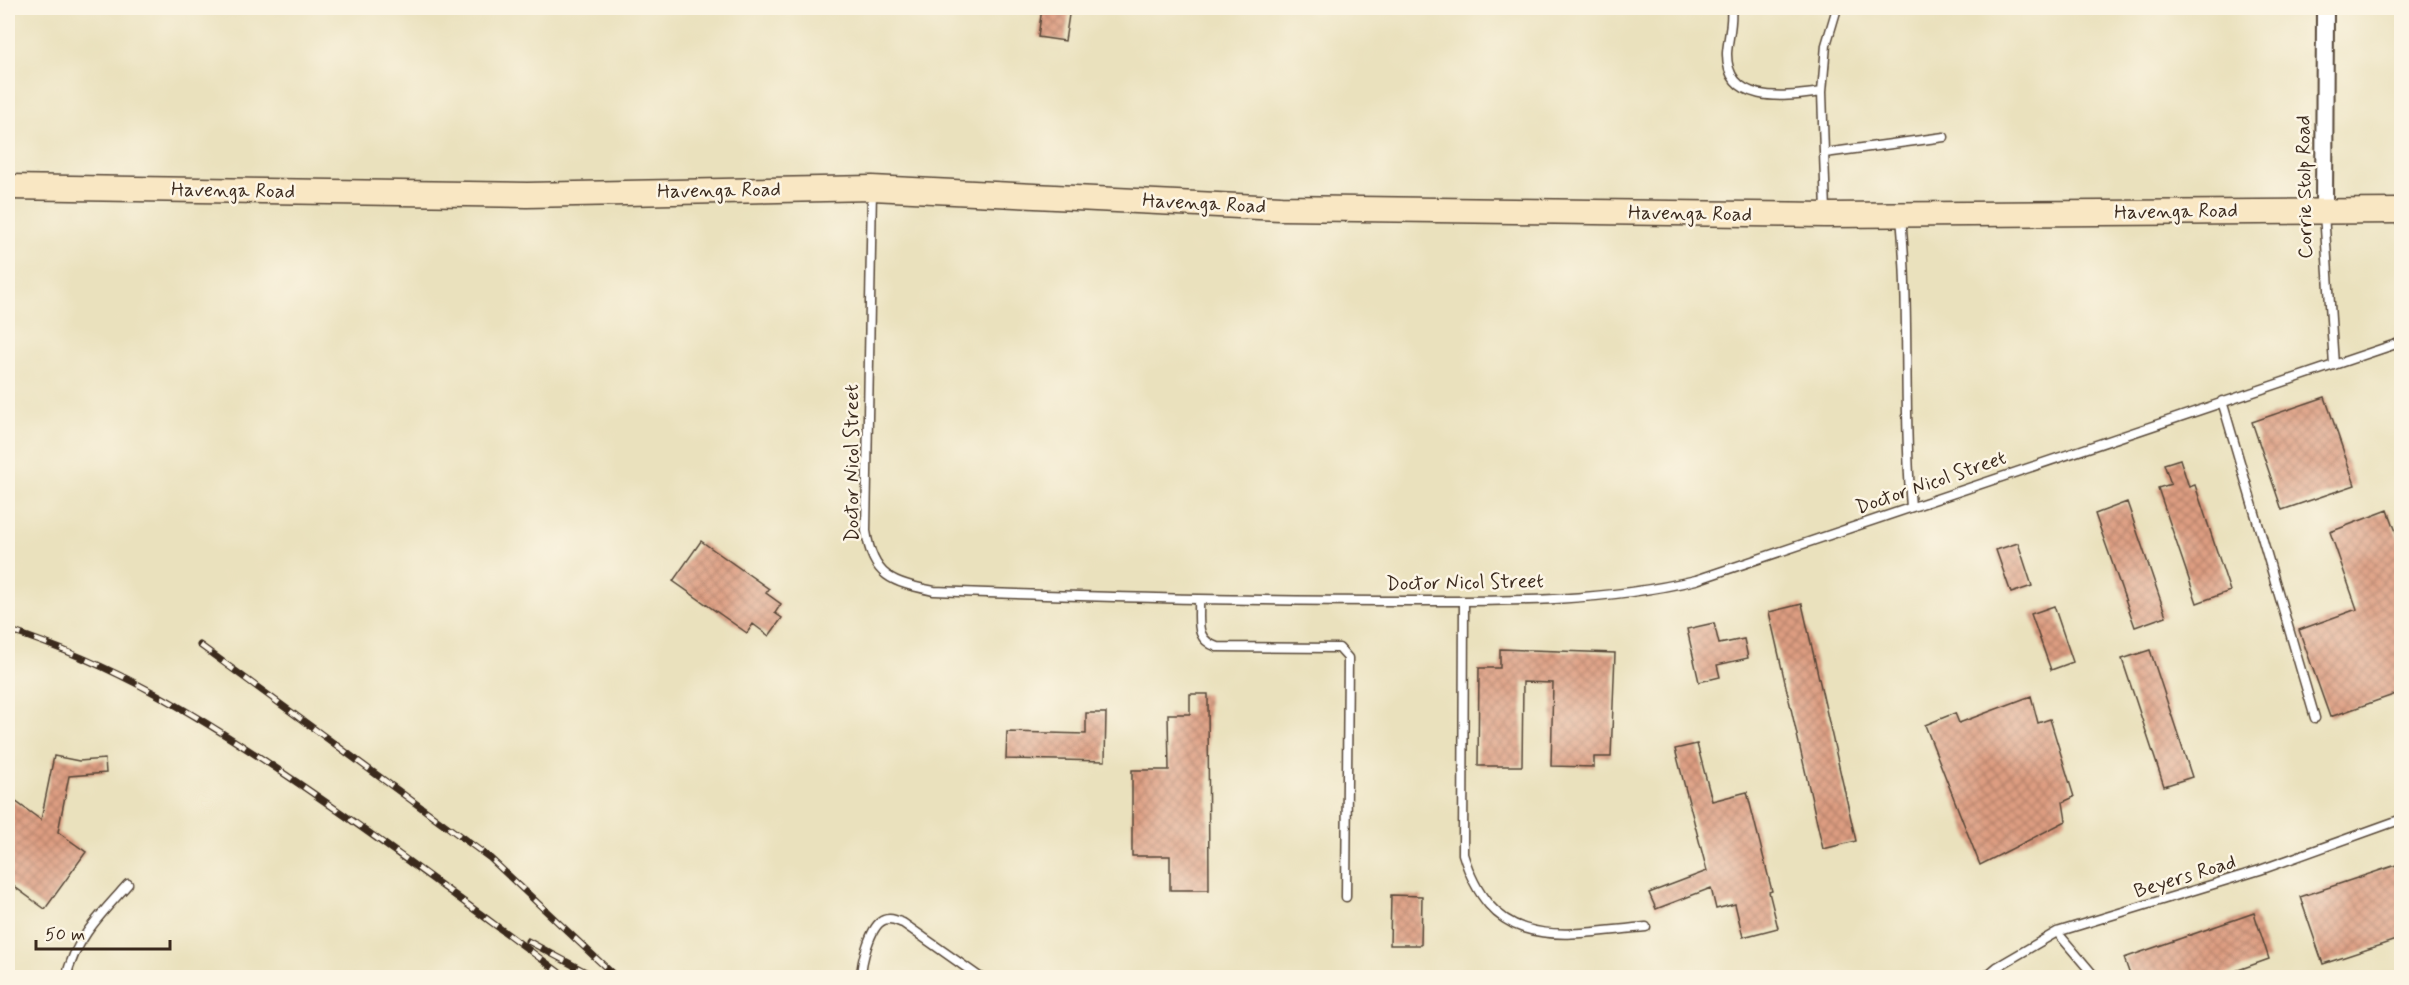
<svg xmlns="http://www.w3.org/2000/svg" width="2409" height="985" viewBox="0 0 2409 985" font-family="Mynerve,sans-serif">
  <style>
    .building { fill: url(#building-cross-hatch) }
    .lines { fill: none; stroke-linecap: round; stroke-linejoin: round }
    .lane-casing { stroke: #554536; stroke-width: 11 }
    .street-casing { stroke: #554536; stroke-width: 20 }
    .secondary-casing { stroke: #554536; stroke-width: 27 }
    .lane { stroke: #fff; stroke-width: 8 }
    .street { stroke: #fff; stroke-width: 16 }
    .secondary { stroke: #f9e7c3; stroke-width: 24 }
    .rail-casing { stroke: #3b2a1e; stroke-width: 7 }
    .rail { stroke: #fcf5e5; stroke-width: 4.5; stroke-dasharray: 14; stroke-linecap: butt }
    .labels { text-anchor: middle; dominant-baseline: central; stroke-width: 5; stroke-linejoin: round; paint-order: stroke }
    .street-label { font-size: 20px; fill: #3b2a1e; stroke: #fcf5e5 }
  </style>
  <defs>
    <pattern id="building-cross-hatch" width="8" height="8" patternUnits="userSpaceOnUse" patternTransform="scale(1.5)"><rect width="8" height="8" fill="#dd9d81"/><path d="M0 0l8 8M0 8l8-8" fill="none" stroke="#b48069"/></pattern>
  </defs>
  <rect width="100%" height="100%" fill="#fcf5e5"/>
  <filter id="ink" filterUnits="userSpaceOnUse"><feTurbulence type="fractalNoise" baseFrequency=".0167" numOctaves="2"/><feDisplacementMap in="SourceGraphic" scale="12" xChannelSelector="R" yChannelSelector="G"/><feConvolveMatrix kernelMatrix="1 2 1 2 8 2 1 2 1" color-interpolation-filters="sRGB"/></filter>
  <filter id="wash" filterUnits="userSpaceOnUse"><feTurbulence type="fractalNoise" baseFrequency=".008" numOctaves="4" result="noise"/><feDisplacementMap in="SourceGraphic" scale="24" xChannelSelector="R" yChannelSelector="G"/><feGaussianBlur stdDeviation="1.35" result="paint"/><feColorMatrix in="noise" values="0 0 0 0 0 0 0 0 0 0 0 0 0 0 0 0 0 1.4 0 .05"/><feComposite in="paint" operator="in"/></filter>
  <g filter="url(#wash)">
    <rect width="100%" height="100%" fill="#eae1bd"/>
    <g id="blocks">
      <path class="building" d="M 1042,8 L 1070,8 L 1065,41 L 1038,37 Z
        M 2325,397 L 2355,485 L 2282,510 L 2252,422 Z
        M 2180,459 L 2189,487 L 2195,485 L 2230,591 L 2197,603 L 2158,488 L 2171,484 L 2164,464 Z
        M 2127,502 L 2166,616 L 2135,627 L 2095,514 Z
        M 2388,510 L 2402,548 L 2402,692 L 2330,717 L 2299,630 L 2357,609 L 2330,532 Z
        M 701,541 L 769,589 L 766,593 L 781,604 L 775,613 L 782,618 L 769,636 L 753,624 L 747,633 L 673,581 Z
        M 2018,543 L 2032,586 L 2011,593 L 1996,550 Z
        M 1802,604 L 1856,841 L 1823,849 L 1769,612 Z
        M 2054,606 L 2073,662 L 2051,670 L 2031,614 Z
        M 1714,623 L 1719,644 L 1744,639 L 1748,658 L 1717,665 L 1720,677 L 1699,682 L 1687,629 Z
        M 1500,649 L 1615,653 L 1611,757 L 1594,757 L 1594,767 L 1551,766 L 1553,683 L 1523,682 L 1522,766 L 1478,766 L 1479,668 L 1500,668 Z
        M 2150,650 L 2192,777 L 2164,786 L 2122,659 Z
        M 1190,694 L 1208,694 L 1209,890 L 1170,890 L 1170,856 L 1132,856 L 1132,770 L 1169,770 L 1168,714 L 1190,714 Z
        M 2031,696 L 2038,723 L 2050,719 L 2074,797 L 2063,802 L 2066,821 L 1980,865 L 1925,725 L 1955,713 L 1959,723 Z
        M 1086,713 L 1106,713 L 1105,761 L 1006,759 L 1007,732 L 1086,734 Z
        M 1697,744 L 1712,801 L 1747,792 L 1772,891 L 1769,892 L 1778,928 L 1743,937 L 1735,904 L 1716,909 L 1711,888 L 1656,909 L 1649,893 L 1707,871 L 1675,749 Z
        M 54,756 L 79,761 L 105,759 L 106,773 L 69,776 L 58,832 L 86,852 L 45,909 L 8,882 L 8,796 L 41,820 Z
        M 2402,863 L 2402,938 L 2323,964 L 2300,897 Z
        M 1391,895 L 1422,896 L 1421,945 L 1390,945 Z
        M 2254,913 L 2269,959 L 2216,978 L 2131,978 L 2124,958 Z"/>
    </g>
  </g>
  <g filter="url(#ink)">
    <use href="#blocks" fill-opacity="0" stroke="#554536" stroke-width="1.5"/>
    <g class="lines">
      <g class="lane-casing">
        <path id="lane" d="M 1731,8 C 1733,23 1728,38 1727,53 C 1726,107 1789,96 1822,92
          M 1825,153 L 1944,137
          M 872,189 L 866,531 C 873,577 891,582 934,591 C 1086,597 1237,601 1389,601 C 1491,601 1596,604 1696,580 L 2402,342
          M 1826,212 L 1822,92 L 1826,45 L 1837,8
          M 2324,213 L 2334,365
          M 1901,217 C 1910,314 1903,410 1911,507
          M 2222,401 L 2315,718
          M 1199,601 C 1200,622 1194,639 1217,647 L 1339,648 L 1348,658 L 1346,897
          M 1464,601 L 1463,854 C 1494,955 1563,934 1646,927
          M 2057,932 L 2096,978
          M 66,978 C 75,939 102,913 128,884
          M 861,978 C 861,964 870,925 884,920 C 891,917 897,921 903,923 L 981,978
          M 1984,978 L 1997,967 L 2057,932 L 2260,870 L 2402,819"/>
      </g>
      <g class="street-casing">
        <path id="street" d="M 2324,210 L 2325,8"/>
      </g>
      <g class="secondary-casing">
        <path id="secondary" d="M 8,187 L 527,195 L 872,188 L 1281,208 L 1826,215 L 2402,211"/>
      </g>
      <use href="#lane" class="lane"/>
      <use href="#street" class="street"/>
      <use href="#secondary" class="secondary"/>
      <g class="rail-casing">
        <path id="rail" d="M 8,630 C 117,665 201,717 295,781 C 388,844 477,912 567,978
          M 200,645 L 490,858 L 617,978
          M 528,941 L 597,978
          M 644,974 L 648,978"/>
      </g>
      <use href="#rail" class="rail"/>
    </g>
  </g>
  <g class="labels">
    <g class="street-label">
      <text transform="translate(2305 187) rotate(-91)">Corrie Stolp Road</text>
      <text transform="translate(233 191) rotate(1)">Havenga Road</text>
      <text transform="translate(719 191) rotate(-1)">Havenga Road</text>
      <text transform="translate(1204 204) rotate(3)">Havenga Road</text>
      <text transform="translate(2176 212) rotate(-1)">Havenga Road</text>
      <text transform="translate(1690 214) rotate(1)">Havenga Road</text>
      <text transform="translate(852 463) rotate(-90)">Doctor Nicol Street</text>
      <text transform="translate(1931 483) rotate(-19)">Doctor Nicol Street</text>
      <text transform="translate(1465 583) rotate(-1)">Doctor Nicol Street</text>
      <text transform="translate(2185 877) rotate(-17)">Beyers Road</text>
    </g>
  </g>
  <rect width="2409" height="985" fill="none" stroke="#fcf5e5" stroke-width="30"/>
  <path d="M36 940v9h134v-9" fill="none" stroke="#3b2a1e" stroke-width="3"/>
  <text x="45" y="940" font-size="18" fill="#3b2a1e" stroke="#fcf5e5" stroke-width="4.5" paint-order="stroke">50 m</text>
</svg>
